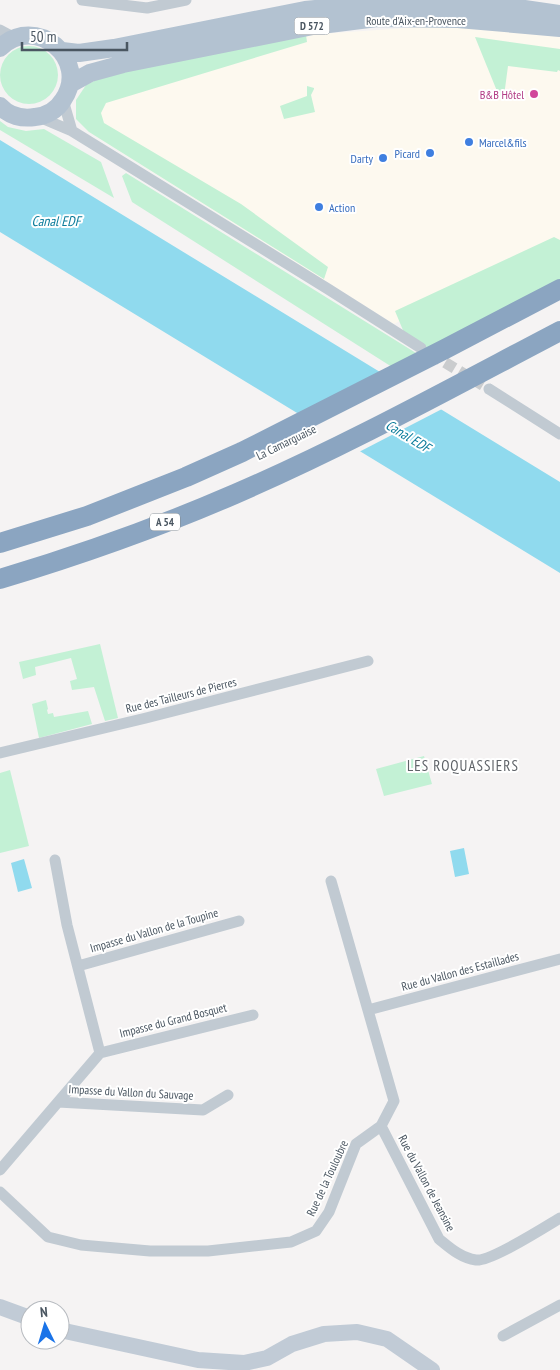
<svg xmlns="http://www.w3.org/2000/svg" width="560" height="1370" viewBox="0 0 560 1370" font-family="'PT Sans Narrow',sans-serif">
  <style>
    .commercial { fill: #fdf9ef }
    .green { fill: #c3f1d5 }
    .water { fill: #90daee }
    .pier { fill: #f5f3f3 }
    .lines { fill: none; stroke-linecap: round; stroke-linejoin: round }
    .street-tunnel { stroke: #caccce; stroke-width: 11; stroke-dasharray: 11 5.5; stroke-linecap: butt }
    .street { stroke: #c1cad2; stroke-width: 11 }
    .secondary { stroke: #c1cbd6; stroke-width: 16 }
    .primary { stroke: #b3c2d1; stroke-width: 18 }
    .highway { stroke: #8ba5c1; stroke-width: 20 }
    .hotel-dot { fill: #d1479c; stroke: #fff; stroke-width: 2 }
    .shop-dot { fill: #3f7fe0; stroke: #fff; stroke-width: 2 }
    .labels { text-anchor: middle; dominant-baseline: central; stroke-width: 4; stroke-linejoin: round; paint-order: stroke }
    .shield { fill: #fff; stroke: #808990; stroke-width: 1 }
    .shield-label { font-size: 11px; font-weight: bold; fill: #4a5661 }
    .street-label { font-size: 12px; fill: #4a5661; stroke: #fff }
    .hotel-label { font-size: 12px; fill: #b23c85; stroke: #fff; text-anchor: end }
    .shop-label { font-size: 12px; fill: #366cbe; stroke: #fff; text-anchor: start }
    .water-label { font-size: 14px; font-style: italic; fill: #0c7c9b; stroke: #fff }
    .quarter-label { font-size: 15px; letter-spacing: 1px; fill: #5f6368; stroke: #fff }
  </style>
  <rect width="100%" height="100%" fill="#f5f3f3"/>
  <path class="commercial" d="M 474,26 L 560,37 L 560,240 L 394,324 L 89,132 L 76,119 L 76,100 L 306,35 L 420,27 Z"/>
  <path class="green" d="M 306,35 L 307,42 L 106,103 L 101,113 L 104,123 L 241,204 L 328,267 L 324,279 L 89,132 L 76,119 L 76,100 L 86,85 L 104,76 Z
    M 475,37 L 560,49 L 560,71 L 558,70 L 557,72 L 508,66 L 504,96 L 499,96 Z
    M0 75a29 29 0 1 1 58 0a29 29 0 1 1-58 0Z
    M 307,86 L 314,88 L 314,89 L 311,95 L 315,112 L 284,119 L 280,106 L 307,96 Z
    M 0,121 L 8,127 L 26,131 L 44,129 L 101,162 L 114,198 L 0,130 Z
    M 126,173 L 416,353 L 392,367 L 132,202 L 122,176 Z
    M 554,237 L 560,240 L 560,280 L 425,349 L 405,335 L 395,311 Z
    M 100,644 L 118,718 L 105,721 L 94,687 L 72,690 L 70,681 L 77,679 L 71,658 L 35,667 L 36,675 L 23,679 L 19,662 Z
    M 46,700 L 48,709 L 47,710 L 48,714 L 53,713 L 54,717 L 88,711 L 92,724 L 39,738 L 32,704 Z
    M 424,756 L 432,784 L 384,796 L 376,769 Z
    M 10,770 L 29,846 L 0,853 L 0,773 Z"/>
  <path class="water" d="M 0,140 L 560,482 L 560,573 L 0,232 Z
    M 464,848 L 469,874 L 455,877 L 450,851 Z
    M 24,859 L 32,888 L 18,892 L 11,863 Z"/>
  <path class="pier" d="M 386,373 L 444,408 L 357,453 L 297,416 Z"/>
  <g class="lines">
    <path class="street-tunnel" d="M 431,354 L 489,389"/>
    <path class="street" d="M 82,0 L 147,8 L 186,0
      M 0,30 L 15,38
      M 63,100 L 72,131
      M 39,117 L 72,131 L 328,289 L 421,348
      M 489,389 L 560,434
      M 0,753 L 146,718 L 368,661
      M 78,966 L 239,921
      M 368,1010 L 560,959
      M 100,1053 L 253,1015
      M 58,1102 L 203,1110 L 228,1095
      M 381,1126 L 439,1239 C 450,1248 461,1258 476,1260 C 490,1262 545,1227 560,1218
      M 0,1170 L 100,1053 L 67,925 L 55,860
      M 0,1192 L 48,1237 L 81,1245 L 150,1251 L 208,1251 L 291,1242 L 316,1231 L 329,1212 L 356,1144 L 381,1126 L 394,1101 L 331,881
      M 503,1336 L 560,1305"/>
    <path class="secondary" d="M 0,1307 L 30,1318
      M 60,1330 L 198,1360 L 244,1363 L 267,1358 L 292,1344 L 324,1334 L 357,1332 L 387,1339 L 432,1370"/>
    <path class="primary" d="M 0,48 C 35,13 91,59 63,100 C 57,110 46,116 35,117 C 22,119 9,116 0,106
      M 62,51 L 79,53 L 114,48 L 305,10 L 376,3 L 446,2 L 511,7 L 560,14
      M 70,84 L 90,73 L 123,64 L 313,26 L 377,18 L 458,19 L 560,28"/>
    <path class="highway" d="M 0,543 L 87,516 L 186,477 L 242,452 L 445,349 L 560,289
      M 0,579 C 80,555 159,527 235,494 C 346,446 453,387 560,331"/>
  </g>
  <circle class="hotel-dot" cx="534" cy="94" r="5"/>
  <g class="shop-dot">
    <circle cx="469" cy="142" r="5"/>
    <circle cx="430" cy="153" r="5"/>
    <circle cx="383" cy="158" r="5"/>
    <circle cx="319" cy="207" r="5"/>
  </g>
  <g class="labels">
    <g class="shield">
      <rect x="294.5" y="17.5" width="35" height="17" rx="4"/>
      <rect x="150" y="513.5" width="30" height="17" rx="4"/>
    </g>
    <g class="shield-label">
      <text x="312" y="26">D 572</text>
      <text x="165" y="522">A 54</text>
    </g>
    <g class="street-label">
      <text x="416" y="20">Route d'Aix-en-Provence</text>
      <text transform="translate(286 442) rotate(-26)">La Camarguaise</text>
      <text transform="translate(181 695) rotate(-14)">Rue des Tailleurs de Pierres</text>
      <text transform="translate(154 930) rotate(-16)">Impasse du Vallon de la Toupine</text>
      <text transform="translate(460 971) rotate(-15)">Rue du Vallon des Estaillades</text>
      <text transform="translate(173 1020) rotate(-14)">Impasse du Grand Bosquet</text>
      <text transform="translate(131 1092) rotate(3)">Impasse du Vallon du Sauvage</text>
      <text transform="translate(327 1178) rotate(-65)">Rue de la Touloubre</text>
      <text transform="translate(427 1183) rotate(62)">Rue du Vallon de Jeansine</text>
    </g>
    <g class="hotel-label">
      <text x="524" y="94">B&amp;B Hôtel</text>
    </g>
    <g class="shop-label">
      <text x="479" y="142">Marcel&amp;fils</text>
      <text x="420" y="153" text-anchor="end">Picard</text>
      <text x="373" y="158" text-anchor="end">Darty</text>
      <text x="329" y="207">Action</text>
    </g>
    <g class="water-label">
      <text x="56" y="221">Canal EDF</text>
      <text transform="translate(408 436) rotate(31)">Canal EDF</text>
    </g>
    <g class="quarter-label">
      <text x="463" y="765">LES ROQUASSIERS</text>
    </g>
  </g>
  <g transform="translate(45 1325) rotate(355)"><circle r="24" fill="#ffffff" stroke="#b7bbc0"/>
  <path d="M0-4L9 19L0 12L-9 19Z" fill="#1a73e8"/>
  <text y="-8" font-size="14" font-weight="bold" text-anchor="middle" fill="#4a5661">N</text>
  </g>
  <path d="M22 42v8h105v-8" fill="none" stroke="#4a5661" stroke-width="2.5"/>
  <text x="30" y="42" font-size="15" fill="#4a5661" stroke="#ffffff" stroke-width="4" paint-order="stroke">50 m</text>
</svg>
